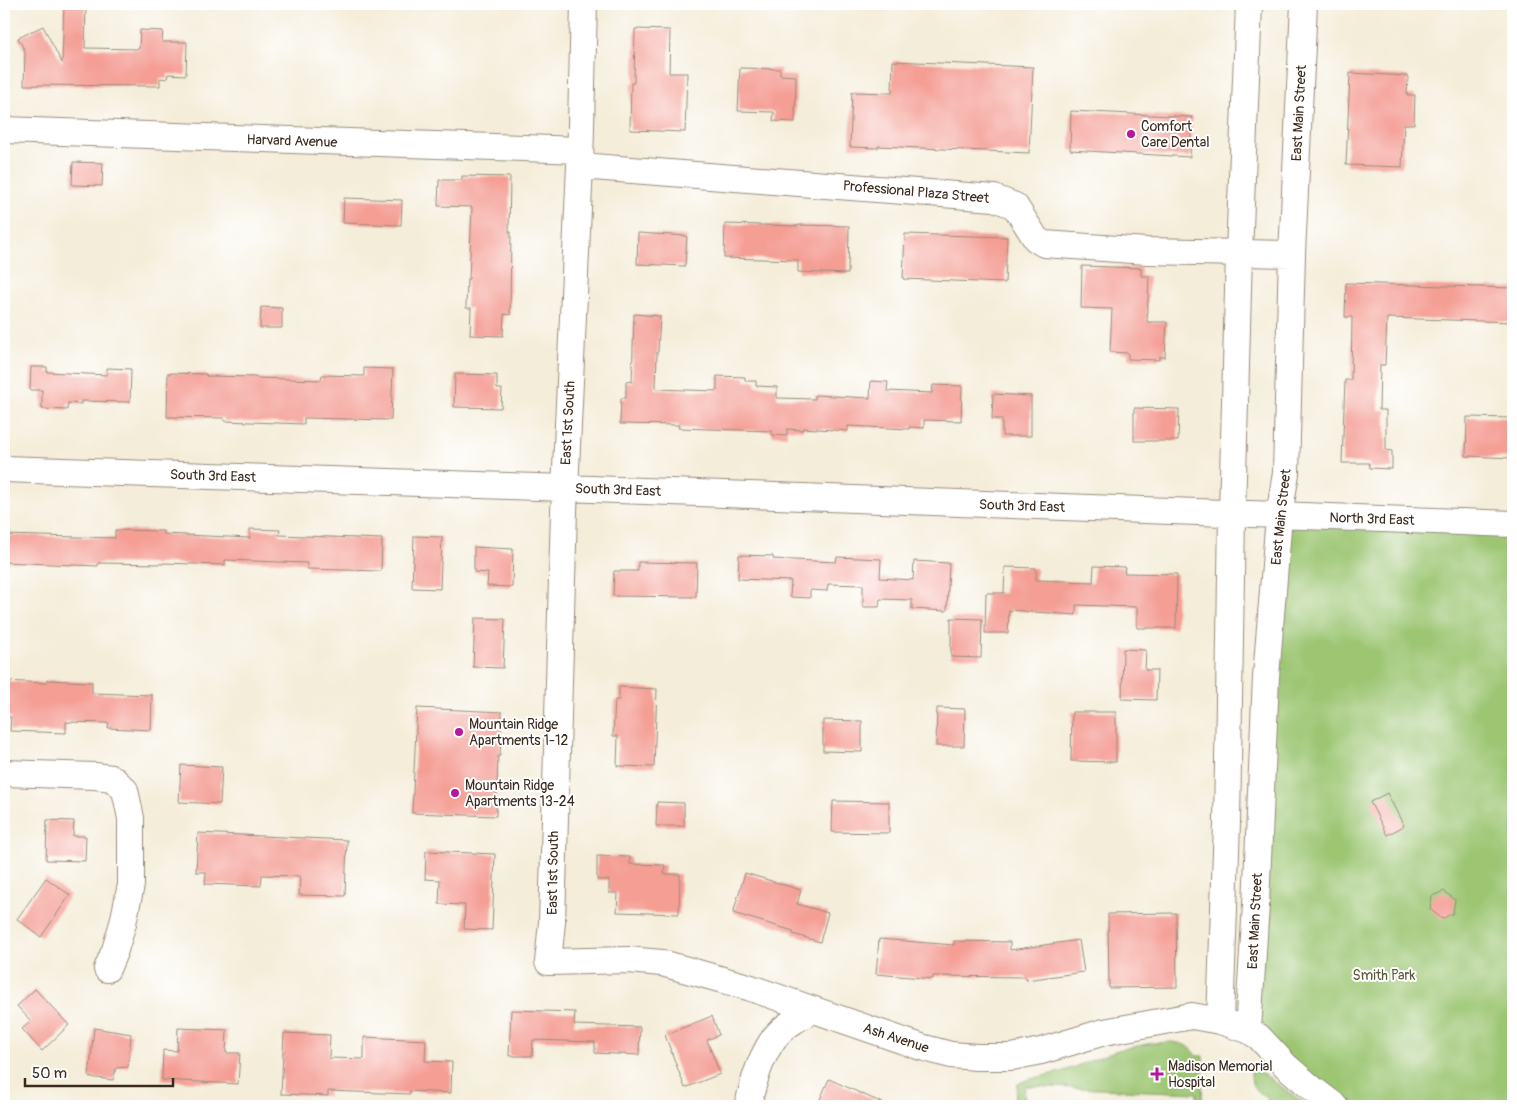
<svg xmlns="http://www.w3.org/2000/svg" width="1517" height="1110" viewBox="0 0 1517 1110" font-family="Pangolin,sans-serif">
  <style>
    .green { fill: #9dc673; stroke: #6c7848 }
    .building { fill: #f49e94 }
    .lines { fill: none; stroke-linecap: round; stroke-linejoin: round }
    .minor-casing { stroke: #988c7c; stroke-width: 28 }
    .minor { stroke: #fff; stroke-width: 26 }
    .poi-dot { fill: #b5179e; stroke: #fff; stroke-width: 2 }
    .labels { text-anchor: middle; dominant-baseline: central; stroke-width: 4; stroke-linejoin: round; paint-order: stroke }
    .street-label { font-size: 14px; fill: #3b2a1e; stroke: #fff }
    .poi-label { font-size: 14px; fill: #3b2a1e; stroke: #fff; text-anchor: start }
    .park-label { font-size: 14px; fill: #585938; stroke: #fff }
  </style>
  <rect width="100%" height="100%" fill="#fff"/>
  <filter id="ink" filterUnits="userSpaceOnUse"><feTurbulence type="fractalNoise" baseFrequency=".02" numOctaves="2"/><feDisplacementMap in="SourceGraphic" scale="10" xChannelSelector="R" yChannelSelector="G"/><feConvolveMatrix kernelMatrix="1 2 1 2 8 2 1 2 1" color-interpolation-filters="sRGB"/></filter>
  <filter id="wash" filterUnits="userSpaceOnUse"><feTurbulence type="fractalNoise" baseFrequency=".0096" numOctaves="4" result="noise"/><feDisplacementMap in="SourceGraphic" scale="20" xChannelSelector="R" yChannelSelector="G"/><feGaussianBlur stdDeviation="1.12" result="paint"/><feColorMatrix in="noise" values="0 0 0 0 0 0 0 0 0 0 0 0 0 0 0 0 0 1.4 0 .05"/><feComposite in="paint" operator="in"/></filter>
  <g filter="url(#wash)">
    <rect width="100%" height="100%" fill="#f4edd9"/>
    <path class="green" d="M 1279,516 L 1513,525 L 1513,1106 L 1335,1106 L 1254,1023 Z
      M 1173,1042 C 1184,1044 1191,1046 1197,1056 L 1203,1056 L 1202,1106 L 1196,1106 L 1197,1093 L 1025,1086 L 1024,1103 L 1017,1103 L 1015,1097 L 1018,1084 L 1026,1080 L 1064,1071 L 1118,1050 L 1152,1043 Z
      M 1254,1067 L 1308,1106 L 1292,1106 L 1267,1102 L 1268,1098 C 1253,1091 1251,1086 1251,1070 Z"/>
    <g id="blocks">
      <path class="building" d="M 64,4 L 86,4 L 85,48 L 139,49 L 140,30 L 163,31 L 162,42 L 187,42 L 186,75 L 168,74 L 167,79 L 160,78 L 160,86 L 24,85 L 25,51 L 18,38 L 43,26 L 62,63 Z
        M 635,29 L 670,30 L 669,73 L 687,73 L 685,132 L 630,130 L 631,83 L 634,83 Z
        M 893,61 L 1033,67 L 1029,153 L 878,146 L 878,148 L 850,147 L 852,92 L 892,93 Z
        M 740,68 L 780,69 L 780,75 L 796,76 L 795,122 L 773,121 L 774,112 L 738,111 Z
        M 1350,73 L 1408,76 L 1407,95 L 1415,95 L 1414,124 L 1404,124 L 1402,167 L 1346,165 Z
        M 1071,111 L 1192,117 L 1190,157 L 1070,150 Z
        M 73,162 L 103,163 L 102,186 L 72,185 Z
        M 462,176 L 510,177 L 509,232 L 511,232 L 510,315 L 504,314 L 503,336 L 470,335 L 471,308 L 466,308 L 467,279 L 469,279 L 472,207 L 438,206 L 439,180 L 462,180 Z
        M 344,198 L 402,200 L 401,225 L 343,223 Z
        M 725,224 L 798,226 L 799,225 L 849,226 L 848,274 L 798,272 L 798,260 L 724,258 Z
        M 638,233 L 687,236 L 685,266 L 637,264 Z
        M 905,234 L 1007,237 L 1005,283 L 903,279 Z
        M 1082,266 L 1141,268 L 1141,276 L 1149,276 L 1147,322 L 1167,322 L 1165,357 L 1159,357 L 1159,360 L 1128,359 L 1128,353 L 1110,352 L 1112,309 L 1081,308 Z
        M 1346,283 L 1513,288 L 1513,322 L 1387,318 L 1385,365 L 1380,365 L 1379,410 L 1386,410 L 1386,450 L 1392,451 L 1392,469 L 1370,468 L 1369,463 L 1342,463 L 1345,380 L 1351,380 L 1352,317 L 1345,317 Z
        M 261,307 L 282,308 L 282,328 L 260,328 Z
        M 634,314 L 660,316 L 658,352 L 657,352 L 656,389 L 717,391 L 717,376 L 745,377 L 745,381 L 756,381 L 756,386 L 777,387 L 777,398 L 815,399 L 815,395 L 870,398 L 871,381 L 888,382 L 887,391 L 932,393 L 933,385 L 962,386 L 961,421 L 924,420 L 924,428 L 909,427 L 909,429 L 848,426 L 848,431 L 803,428 L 803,430 L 787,429 L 787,436 L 772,435 L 772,431 L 678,428 L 679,425 L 620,424 L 621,398 L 626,398 L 626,381 L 632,382 Z
        M 31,367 L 47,367 L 47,372 L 107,375 L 107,368 L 131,369 L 130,402 L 81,401 L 81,404 L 68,403 L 67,410 L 42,409 L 42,390 L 30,390 Z
        M 364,368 L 393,369 L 391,420 L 304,418 L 304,424 L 224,421 L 224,418 L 167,417 L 168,373 L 206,374 L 206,376 L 256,377 L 256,378 L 321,380 L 322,375 L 364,376 Z
        M 455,374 L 497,375 L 497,389 L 502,389 L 501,408 L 454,407 Z
        M 993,394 L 1031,396 L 1031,436 L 1002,436 L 1002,419 L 992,419 Z
        M 1134,408 L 1179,409 L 1178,441 L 1134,441 Z
        M 1467,417 L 1513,418 L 1513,458 L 1466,456 Z
        M 250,529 L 280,530 L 279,535 L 382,539 L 381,571 L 307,569 L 307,563 L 225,560 L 225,565 L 163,563 L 163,564 L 98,563 L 98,566 L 4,562 L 4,535 L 115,538 L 115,530 L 163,531 L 163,534 L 250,538 Z
        M 414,536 L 442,537 L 440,589 L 412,588 Z
        M 474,547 L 513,549 L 512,587 L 487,586 L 488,573 L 474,572 Z
        M 739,555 L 773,556 L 773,559 L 836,562 L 837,557 L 881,559 L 880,578 L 913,580 L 914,561 L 949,563 L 947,611 L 912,609 L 912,600 L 880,599 L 879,607 L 863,607 L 863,585 L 828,584 L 827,591 L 810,590 L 810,598 L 790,597 L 791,581 L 738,579 Z
        M 638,562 L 697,563 L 696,597 L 613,596 L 614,571 L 638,571 Z
        M 1094,566 L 1125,567 L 1124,573 L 1177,574 L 1176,628 L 1137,628 L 1137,607 L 1076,605 L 1076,615 L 1009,610 L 1008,633 L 985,633 L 986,593 L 1004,593 L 1005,567 L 1036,568 L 1036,580 L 1093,582 Z
        M 475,618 L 505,619 L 503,668 L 473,667 Z
        M 951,618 L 982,619 L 981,658 L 951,657 Z
        M 1123,649 L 1146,650 L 1145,670 L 1157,670 L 1156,700 L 1122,699 Z
        M 47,680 L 92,682 L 92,693 L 152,695 L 151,730 L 108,728 L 109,723 L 66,722 L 66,733 L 10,731 L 11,717 L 4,717 L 4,681 L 47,683 Z
        M 619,687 L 657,689 L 654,767 L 617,766 L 618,736 L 613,736 L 615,700 L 619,700 Z
        M 417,708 L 502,712 L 500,756 L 498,756 L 496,816 L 412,813 Z
        M 937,708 L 965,709 L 964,746 L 936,746 Z
        M 1072,712 L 1116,712 L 1116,762 L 1071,761 Z
        M 823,720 L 862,721 L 862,752 L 823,751 Z
        M 181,765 L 222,767 L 220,804 L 179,802 Z
        M 1387,793 L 1404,826 L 1387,835 L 1370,802 Z
        M 833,801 L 889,802 L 889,833 L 832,832 Z
        M 657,802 L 684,803 L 684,826 L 656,826 Z
        M 47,820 L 74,821 L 73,836 L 86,836 L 85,861 L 46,860 Z
        M 198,833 L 347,840 L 345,896 L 299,895 L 300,876 L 262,875 L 261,886 L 205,884 L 206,872 L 196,872 Z
        M 426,851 L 495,854 L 492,930 L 464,929 L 465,905 L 439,904 L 440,880 L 425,879 Z
        M 597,856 L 630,857 L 630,864 L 665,865 L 664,874 L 680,874 L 679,914 L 617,912 L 618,893 L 609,893 L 609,880 L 597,880 Z
        M 745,873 L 801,890 L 797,904 L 828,913 L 820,942 L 793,934 L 793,931 L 733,913 Z
        M 46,878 L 70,895 L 41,937 L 17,919 Z
        M 1444,891 L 1455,900 L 1453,913 L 1442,919 L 1430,909 L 1432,896 Z
        M 1176,913 L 1177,987 L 1109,988 L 1108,914 Z
        M 879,939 L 954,945 L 954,941 L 1010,942 L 1010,950 L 1079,940 L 1084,972 L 1026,980 L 1026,977 L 933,976 L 933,979 L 876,974 Z
        M 35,989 L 69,1025 L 42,1051 L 22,1029 L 31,1021 L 17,1006 Z
        M 511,1010 L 575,1012 L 574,1025 L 640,1027 L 639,1055 L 595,1053 L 595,1042 L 533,1040 L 532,1056 L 509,1056 Z
        M 712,1016 L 719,1035 L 707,1040 L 720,1074 L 685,1088 L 665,1035 Z
        M 94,1028 L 131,1034 L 128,1067 L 116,1068 L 113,1080 L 89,1077 Z
        M 178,1028 L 227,1030 L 226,1053 L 240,1053 L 238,1084 L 162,1080 L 163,1050 L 177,1051 Z
        M 284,1033 L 330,1035 L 329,1058 L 364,1059 L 364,1037 L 426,1040 L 425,1061 L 452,1062 L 451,1093 L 410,1091 L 410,1094 L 328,1091 L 328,1096 L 281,1094 Z
        M 829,1079 L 889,1106 L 817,1106 Z"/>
    </g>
  </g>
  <g filter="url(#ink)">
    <use href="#blocks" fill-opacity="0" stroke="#988c7c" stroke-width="1"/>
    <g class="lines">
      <g class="minor-casing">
        <path id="minor" d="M 584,4 L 580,166 L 564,511 L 552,922 L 548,962 L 628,960 L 662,963 L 748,987 L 921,1047 L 951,1055 L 977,1057 L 1012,1057 L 1041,1051 L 1104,1032 L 1192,1016 L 1220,1021 L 1248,1030 L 1259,1037 L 1286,1066 L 1315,1091 L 1335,1106
          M 4,130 L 580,150
          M 580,166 L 994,198 L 1015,206 L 1036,239 L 1044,244 L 1147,251 L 1292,254
          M 4,469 L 565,488 L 1513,524
          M 4,773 L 95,776 L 112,778 L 125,790 L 131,818 L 131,885 L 123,923 L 115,950 L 107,969
          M 1220,1021 L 1227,823 L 1232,514 L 1239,253 L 1249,4
          M 1248,1030 L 1256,905 L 1266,677 L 1279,516 L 1286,473 L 1292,254 L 1304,4
          M 748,1106 C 753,1082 760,1057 775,1037 C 785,1025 800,1017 813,1010"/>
      </g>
      <use href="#minor" class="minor"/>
    </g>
  </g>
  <g class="poi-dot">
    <circle cx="1131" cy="134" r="5"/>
    <circle cx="459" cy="732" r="5"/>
    <circle cx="455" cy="793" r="5"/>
    <path d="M1154.5 1066.5h5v5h5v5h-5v5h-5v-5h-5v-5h5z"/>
  </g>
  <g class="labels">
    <g class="street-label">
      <text transform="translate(1299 113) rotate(-87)">East Main Street</text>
      <text transform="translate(292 141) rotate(2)">Harvard Avenue</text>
      <text transform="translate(916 192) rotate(5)">Professional Plaza Street</text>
      <text transform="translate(568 423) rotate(-87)">East 1st South</text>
      <text transform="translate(213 476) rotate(2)">South 3rd East</text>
      <text transform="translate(618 490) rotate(2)">South 3rd East</text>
      <text transform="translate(1022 506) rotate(2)">South 3rd East</text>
      <text transform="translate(1281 517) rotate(-84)">East Main Street</text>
      <text transform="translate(1372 519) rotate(2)">North 3rd East</text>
      <text transform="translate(553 873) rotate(-89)">East 1st South</text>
      <text transform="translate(1255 921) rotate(-87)">East Main Street</text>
      <text transform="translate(896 1038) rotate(18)">Ash Avenue</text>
    </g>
    <g class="poi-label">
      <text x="1141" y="126">Comfort<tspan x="1141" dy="16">Care Dental</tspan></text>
      <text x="469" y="724">Mountain Ridge<tspan x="469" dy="16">Apartments 1-12</tspan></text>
      <text x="465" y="785">Mountain Ridge<tspan x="465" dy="16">Apartments 13-24</tspan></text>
      <text x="1168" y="1066">Madison Memorial<tspan x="1168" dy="16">Hospital</tspan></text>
    </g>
    <g class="park-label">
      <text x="1384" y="975">Smith Park</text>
    </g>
  </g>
  <rect width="1517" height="1110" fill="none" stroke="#fff" stroke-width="20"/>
  <path d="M25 1078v8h148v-8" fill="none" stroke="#3b2a1e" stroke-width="2.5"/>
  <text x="32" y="1078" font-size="15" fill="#3b2a1e" stroke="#ffffff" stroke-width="4" paint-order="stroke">50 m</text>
</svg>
